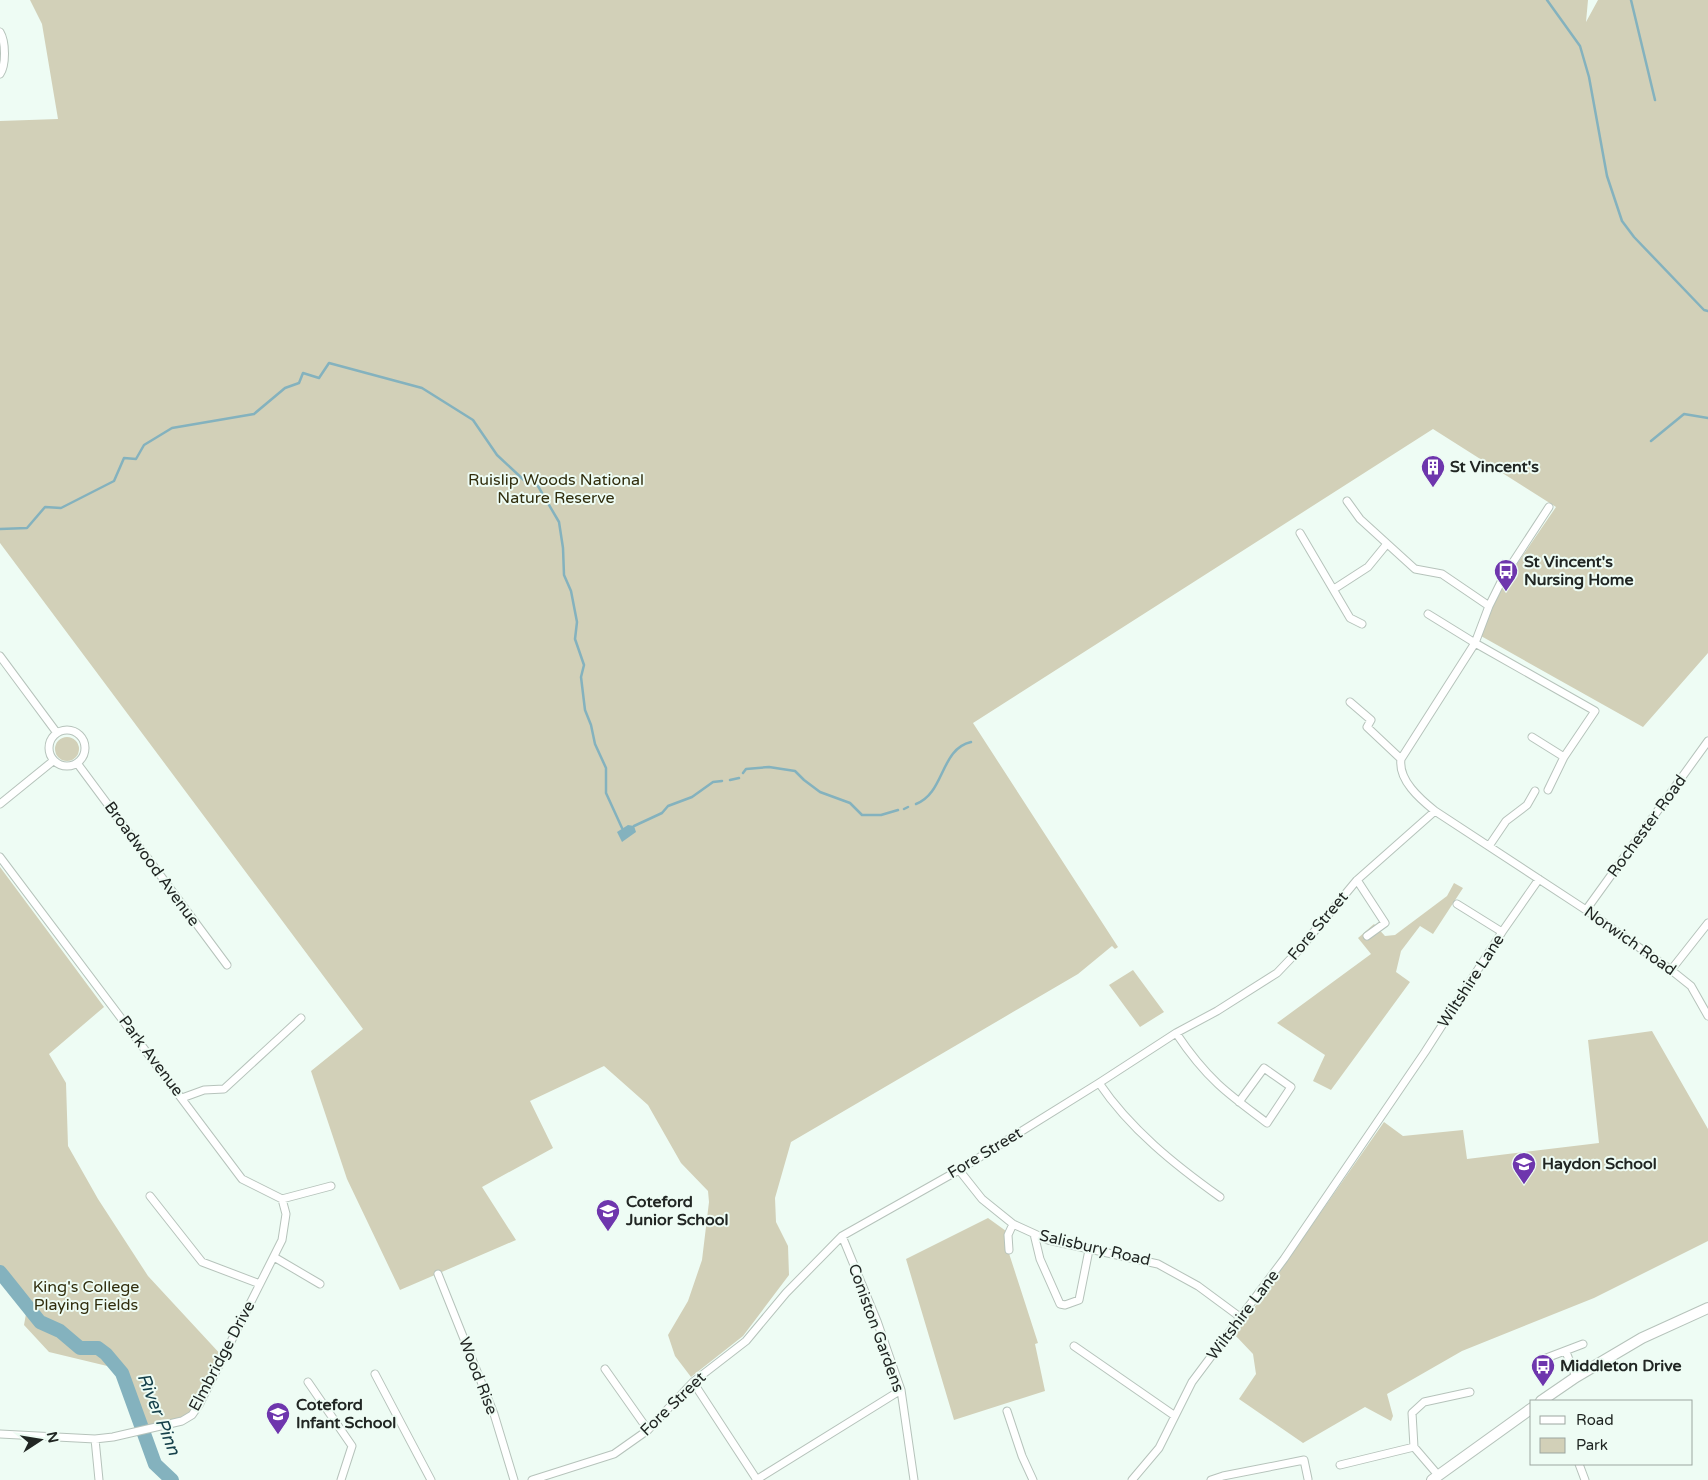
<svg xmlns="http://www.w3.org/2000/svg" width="1708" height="1480" viewBox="0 0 1708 1480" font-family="'Varela Round',sans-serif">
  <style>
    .green { fill: #d2d0b8 }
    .water { fill: #84b2be }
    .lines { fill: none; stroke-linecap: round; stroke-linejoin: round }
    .stream { stroke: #84b2be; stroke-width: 2.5 }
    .river { stroke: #84b2be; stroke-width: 14 }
    .minor-casing { stroke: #b6c3bb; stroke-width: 9 }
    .secondary-casing { stroke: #b6c3bb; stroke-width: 12 }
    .minor { stroke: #fff; stroke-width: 7 }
    .secondary { stroke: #fff; stroke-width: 10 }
    .labels { text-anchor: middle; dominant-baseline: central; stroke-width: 4; stroke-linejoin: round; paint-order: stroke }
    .poi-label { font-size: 16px; font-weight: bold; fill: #212623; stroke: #eefcf4; text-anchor: start }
    .park-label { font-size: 16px; fill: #312d0d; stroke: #eefcf4 }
    .street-label { font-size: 16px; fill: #212623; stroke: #eefcf4 }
    .water-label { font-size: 18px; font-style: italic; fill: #15404a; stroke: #eefcf4 }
  </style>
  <rect width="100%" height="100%" fill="#eefcf4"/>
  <path class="green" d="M 30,0 L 1588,0 L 1586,22 L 1598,0 L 1708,0 L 1708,653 L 1643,727 L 1481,636 L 1491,602 L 1556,507 L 1433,429 L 973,723 L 1118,947 L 1115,949 L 1112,946 L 1078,974 L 791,1142 L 775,1198 L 776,1222 L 788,1246 L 789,1275 L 743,1336 L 691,1377 L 675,1356 L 668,1335 L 688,1301 L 702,1260 L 709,1202 L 708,1191 L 681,1163 L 648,1105 L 604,1066 L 530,1101 L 553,1148 L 482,1187 L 516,1240 L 400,1290 L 347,1179 L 311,1071 L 363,1029 L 0,543 L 0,121 L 58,119 L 42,24 Z
    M55 749a12 12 0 1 1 24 0a12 12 0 1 1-24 0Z
    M 0,867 L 104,1007 L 49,1054 L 66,1083 L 68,1146 L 98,1199 L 148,1276 L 223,1357 L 192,1415 L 148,1430 L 128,1371 L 49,1352 L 24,1325 L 26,1314 L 0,1282 Z
    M 1454,883 L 1463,888 L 1433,934 L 1420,926 L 1401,951 L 1396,972 L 1410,982 L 1331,1090 L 1313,1081 L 1325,1055 L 1277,1023 L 1371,954 L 1358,938 L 1374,924 L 1385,936 L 1395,935 L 1447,896 Z
    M 1133,970 L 1164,1012 L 1140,1027 L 1109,985 Z
    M 1652,1031 L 1708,1129 L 1708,1241 L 1594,1298 L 1462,1351 L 1387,1394 L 1393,1416 L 1391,1421 L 1365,1407 L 1303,1443 L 1239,1399 L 1256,1374 L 1253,1354 L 1235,1335 L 1384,1122 L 1403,1136 L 1463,1130 L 1467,1159 L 1599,1143 L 1588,1040 Z
    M 988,1218 L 1006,1231 L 1005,1241 L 1038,1343 L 1035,1344 L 1045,1391 L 954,1420 L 906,1259 Z"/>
  <path class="water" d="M 628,825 L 634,826 L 636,832 L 622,842 L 617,832 Z"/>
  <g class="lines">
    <path class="stream" d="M 1547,0 L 1580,46 L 1589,77 L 1607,176 L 1622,221 L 1634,237 L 1704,310 L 1708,311
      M 1631,0 L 1655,100
      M 1651,441 L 1684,414 L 1708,418
      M 0,529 L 27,528 L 45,507 L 61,508 L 114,481 L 124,458 L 136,459 L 144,445 L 172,428 L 254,414 L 285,388 L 299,383 L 303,373 L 319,378 L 329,363 L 422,388 L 473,420 L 497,455 L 527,483 L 535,481 L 559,522 L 563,548 L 564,575 L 571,591 L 577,622 L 575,639 L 584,665 L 581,677 L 585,710 L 591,725 L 595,744 L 606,768 L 606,793 L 622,828
      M 743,773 L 746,769 L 769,767 L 795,771 L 804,780 L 820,792 L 850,803 L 862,815 L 881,815 L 898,810
      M 730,780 L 739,778
      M 916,804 C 945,793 940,749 971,742
      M 904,809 L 908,807
      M 634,826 L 662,813 L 668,806 L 692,797 L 713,782 L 722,781"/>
    <path class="river" d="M 0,1272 L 40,1322 L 60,1331 L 80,1348 L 98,1348 L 106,1354 L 122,1373 L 155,1464 L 172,1480"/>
    <g class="minor-casing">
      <path id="minor" d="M 0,32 C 6,42 6,65 0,74
        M 1347,501 L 1360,519 L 1415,569 L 1442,574 L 1489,606
        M 1549,507 L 1504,576 L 1489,606 L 1475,643 L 1401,759 C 1398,780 1420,799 1435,811 L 1586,910 L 1671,970 L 1691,986 L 1708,1016
        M 1300,533 L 1350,618 L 1362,624
        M 1334,589 L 1368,567 L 1386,545
        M 1428,614 L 1475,643 L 1595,711 L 1564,757 L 1548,790
        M 0,656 L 57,733
        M 1350,702 L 1371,720 L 1367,727 L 1401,759
        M49 748a18 18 0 1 1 36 0a18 18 0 1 1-36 0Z
        M 1532,737 L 1564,757
        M 77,763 L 227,965
        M 0,804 L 53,761
        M 1489,846 L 1506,821 L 1527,805 L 1535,791
        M 0,857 L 242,1179 L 282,1199 L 331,1186
        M 1357,880 L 1385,923 L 1367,936
        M 1457,904 L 1502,932
        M 1586,910 L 1708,741
        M 1671,970 L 1708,923
        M 1176,1033 C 1188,1051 1202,1069 1218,1084 C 1233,1098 1250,1110 1267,1123 L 1291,1087 L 1264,1068 L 1239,1102
        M 1099,1083 C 1130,1129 1175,1165 1220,1197
        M 182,1098 L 204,1090 L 224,1089 L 301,1018
        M 959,1170 L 982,1199 L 1013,1224 L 1048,1240 L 1158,1264 L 1198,1286 L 1240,1317
        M 150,1196 L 202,1262 L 260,1284
        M 1034,1234 L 1040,1259 L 1060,1304 L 1065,1305 L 1079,1300 L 1089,1250
        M 842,1236 L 877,1321 L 901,1390 L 914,1480
        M 1009,1250 L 1008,1235 L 1013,1224
        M 274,1257 L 320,1284
        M 438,1274 L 494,1414 L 514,1480
        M 1074,1346 L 1175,1416
        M 1566,1352 L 1576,1377
        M 1541,1360 L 1583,1344
        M 605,1369 L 648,1430
        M 375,1374 L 431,1480
        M 308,1382 L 352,1446 L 341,1480
        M 693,1382 L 757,1480
        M 1007,1411 L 1022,1456 L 1033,1480
        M 0,1434 L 95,1439 L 113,1437 L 182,1421 L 192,1415 L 199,1405 L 282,1240 L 286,1214 L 282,1199
        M 95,1439 L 99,1480
        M 1579,1464 L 1585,1480
        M 1340,1465 L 1414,1447
        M 1438,1475 L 1414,1447 L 1412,1413 L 1424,1402 L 1470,1392
        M 532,1480 L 614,1454 L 648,1430 L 693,1382 L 746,1341 L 786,1293 L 842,1236 L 959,1170 L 1099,1083 L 1176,1033 L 1217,1011 L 1277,973 L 1298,951 L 1357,880 L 1435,811
        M 756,1480 L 901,1390
        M 1132,1480 L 1159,1448 L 1192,1382 L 1284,1259 L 1425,1052 L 1502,932 L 1539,879
        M 1211,1480 L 1223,1476 L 1304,1460 L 1308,1479"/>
    </g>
    <g class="secondary-casing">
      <path id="secondary" d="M 1541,1401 L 1576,1377 L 1642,1338 L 1708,1308
        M 1432,1480 L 1532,1408"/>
    </g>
    <use href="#minor" class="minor"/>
    <use href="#secondary" class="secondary"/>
  </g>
  <defs>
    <g id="building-pin" transform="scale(1.25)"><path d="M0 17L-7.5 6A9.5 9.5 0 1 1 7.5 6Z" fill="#6e36ad" stroke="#eefcf4"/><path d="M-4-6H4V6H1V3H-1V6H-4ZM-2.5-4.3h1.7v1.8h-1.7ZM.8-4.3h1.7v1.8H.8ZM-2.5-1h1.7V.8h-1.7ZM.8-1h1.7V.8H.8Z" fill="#fff"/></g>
    <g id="bus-pin" transform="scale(1.25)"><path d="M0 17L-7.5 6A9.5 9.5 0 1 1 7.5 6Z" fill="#6e36ad" stroke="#eefcf4"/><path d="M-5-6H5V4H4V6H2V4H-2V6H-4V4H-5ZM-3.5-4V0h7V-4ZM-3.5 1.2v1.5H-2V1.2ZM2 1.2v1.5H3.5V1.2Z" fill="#fff"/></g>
    <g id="school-pin" transform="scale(1.25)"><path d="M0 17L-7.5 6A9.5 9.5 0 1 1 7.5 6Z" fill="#6e36ad" stroke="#eefcf4"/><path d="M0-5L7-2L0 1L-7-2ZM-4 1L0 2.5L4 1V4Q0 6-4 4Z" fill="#fff"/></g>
  </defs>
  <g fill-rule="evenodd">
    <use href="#building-pin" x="1433" y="467"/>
    <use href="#bus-pin" x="1506" y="571"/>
    <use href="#school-pin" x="1524" y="1164"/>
    <use href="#school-pin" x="608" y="1211"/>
    <use href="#bus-pin" x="1543" y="1366"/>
    <use href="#school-pin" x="278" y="1414"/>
  </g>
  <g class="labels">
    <g class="poi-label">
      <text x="1450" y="467">St Vincent's</text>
      <text x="1524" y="562">St Vincent's<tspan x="1524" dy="18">Nursing Home</tspan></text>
      <text x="1542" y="1164">Haydon School</text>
      <text x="626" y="1202">Coteford<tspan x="626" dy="18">Junior School</tspan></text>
      <text x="1560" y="1366">Middleton Drive</text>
      <text x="296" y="1405">Coteford<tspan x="296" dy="18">Infant School</tspan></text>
    </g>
    <g class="park-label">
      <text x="556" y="480">Ruislip Woods National<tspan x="556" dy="18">Nature Reserve</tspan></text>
      <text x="86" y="1287">King's College<tspan x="86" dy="18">Playing Fields</tspan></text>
    </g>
    <g class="street-label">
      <text transform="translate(1647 826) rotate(-54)">Rochester Road</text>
      <text transform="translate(152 864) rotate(54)">Broadwood Avenue</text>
      <text transform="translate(1318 926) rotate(-50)">Fore Street</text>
      <text transform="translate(1630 941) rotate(35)">Norwich Road</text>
      <text transform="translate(1471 981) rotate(-57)">Wiltshire Lane</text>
      <text transform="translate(151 1056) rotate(53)">Park Avenue</text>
      <text transform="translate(985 1153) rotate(-31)">Fore Street</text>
      <text transform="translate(1095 1248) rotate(13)">Salisbury Road</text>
      <text transform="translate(1243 1315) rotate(-53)">Wiltshire Lane</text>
      <text transform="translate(876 1328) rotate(70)">Coniston Gardens</text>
      <text transform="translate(222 1356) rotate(-62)">Elmbridge Drive</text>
      <text transform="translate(478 1376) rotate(69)">Wood Rise</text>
      <text transform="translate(673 1404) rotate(-44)">Fore Street</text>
    </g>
    <g class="water-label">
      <text transform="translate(159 1414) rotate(68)">River Pinn</text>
    </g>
  </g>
  <rect x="1530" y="1400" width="162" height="65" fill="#eefcf4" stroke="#9ca6a0"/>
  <rect x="1540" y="1416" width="25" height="8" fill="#ffffff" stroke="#9ca6a0"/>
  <text x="1576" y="1425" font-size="15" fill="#212623">Road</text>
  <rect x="1540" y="1438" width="25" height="15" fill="#d2d0b8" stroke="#9ca6a0"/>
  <text x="1576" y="1450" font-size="15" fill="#212623">Park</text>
  <g transform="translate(40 1440) rotate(78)" stroke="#eefcf4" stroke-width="4" paint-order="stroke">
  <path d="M0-4L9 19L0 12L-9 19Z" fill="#212623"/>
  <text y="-8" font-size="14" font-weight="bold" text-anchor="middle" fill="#212623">N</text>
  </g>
</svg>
